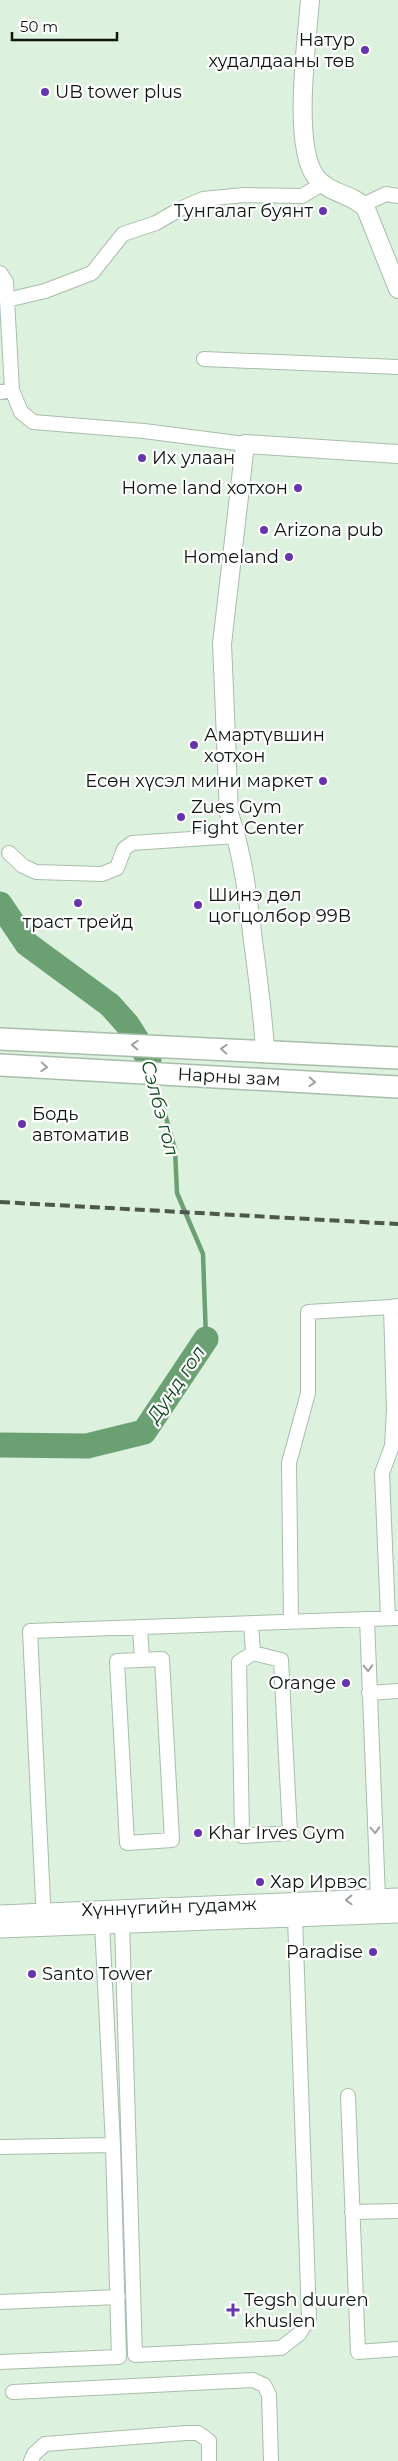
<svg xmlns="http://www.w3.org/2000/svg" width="398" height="2461" viewBox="0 0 398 2461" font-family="Montserrat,sans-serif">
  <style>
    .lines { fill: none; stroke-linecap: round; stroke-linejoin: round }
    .stream { stroke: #6ba072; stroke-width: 4.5 }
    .river { stroke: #6ba072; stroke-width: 25 }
    .minor-casing { stroke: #a8bdaa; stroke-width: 16 }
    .tertiary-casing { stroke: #a8bdaa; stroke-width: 20 }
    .secondary-casing { stroke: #a8bdaa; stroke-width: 21 }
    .primary-casing { stroke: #a8bdaa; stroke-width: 24 }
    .minor { stroke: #fff; stroke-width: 14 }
    .tertiary { stroke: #fff; stroke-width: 18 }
    .secondary { stroke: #fff; stroke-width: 19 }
    .primary { stroke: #fff; stroke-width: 21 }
    .rail { stroke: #4c584d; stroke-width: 4; stroke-dasharray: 10 5; stroke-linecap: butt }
    .oneway { stroke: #9ea19f }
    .poi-dot { fill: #6635ad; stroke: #fff; stroke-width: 2 }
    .labels { text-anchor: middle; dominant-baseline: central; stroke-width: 4.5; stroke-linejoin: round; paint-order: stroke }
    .poi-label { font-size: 18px; fill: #0d150e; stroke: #fff; text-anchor: start }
    .street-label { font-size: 18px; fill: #0d150e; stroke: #fff }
    .water-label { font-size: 19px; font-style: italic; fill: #0c491c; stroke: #fff }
  </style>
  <rect width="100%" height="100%" fill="#ddf2de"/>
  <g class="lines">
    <path class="stream" d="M 155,1079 L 175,1149 L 177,1193 L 203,1254 L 206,1339"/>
    <path class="river" d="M 0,904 L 27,944 L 110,1005 L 127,1024 L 149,1059
      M 0,1445 L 87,1446 L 144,1432 L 206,1339"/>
    <g class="minor-casing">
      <path id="minor" d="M 363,205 L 386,194 L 398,196
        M 0,273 L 6,282 L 7,300 L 45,291 L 92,273 L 123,234 L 156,223 L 180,209 L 203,199 L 244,195 L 302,196 L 322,184
        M 7,300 L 12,390
        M 204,359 L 398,367
        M 0,392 L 12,390 L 21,412 L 33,422 L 144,431 L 245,444
        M 9,853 L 23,866 L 36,872 L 102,874 L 117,868 L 124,849 L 132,843 L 236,836
        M 388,1618 L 382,1473 L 392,1446 L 394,1409 L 391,1307 L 398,1306
        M 367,1619 L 378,1898
        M 291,1622 L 289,1463 L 308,1393 L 308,1312 L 391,1307
        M 251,1623 L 253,1653
        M 140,1627 L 142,1660
        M 253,1653 L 281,1660 L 290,1833 L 242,1836 L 239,1662 Z
        M 162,1659 L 172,1840 L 127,1843 L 117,1661 Z
        M 369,1693 L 398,1691
        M 44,1922 L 30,1631 L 398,1618
        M 122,1924 L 135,2355 L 281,2348 L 299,2334 L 309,2318 L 295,1917
        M 348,2096 L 358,2352 L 398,2349
        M 0,2147 L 113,2145
        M 352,2212 L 398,2211
        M 0,2302 L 118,2297
        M 0,2362 L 119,2357 L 113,2145 L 102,1924
        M 13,2392 L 253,2380 L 264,2385 L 269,2395 L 271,2461
        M 31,2461 L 34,2454 L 45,2444 L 186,2433 L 198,2433 L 209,2441 L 209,2461"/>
    </g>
    <g class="tertiary-casing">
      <path id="tertiary" d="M 310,0 C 307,40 292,147 316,177 C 330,195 353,193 366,209 L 398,289
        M 265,1051 C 263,1014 258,978 253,941 C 248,898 243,854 229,814 L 223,666 L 222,644 L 245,444 L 398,454"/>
    </g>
    <g class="secondary-casing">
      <path id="secondary" d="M 0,1915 L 398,1898
        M 0,1928 L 398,1913"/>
    </g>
    <g class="primary-casing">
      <path id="primary" d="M 0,1039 L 398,1058
        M 0,1065 L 398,1087"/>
    </g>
    <use href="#minor" class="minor"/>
    <use href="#tertiary" class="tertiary"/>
    <use href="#secondary" class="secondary"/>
    <use href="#primary" class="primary"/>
    <path class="rail" d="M 0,1202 L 398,1224"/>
  </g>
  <defs><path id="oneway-chevron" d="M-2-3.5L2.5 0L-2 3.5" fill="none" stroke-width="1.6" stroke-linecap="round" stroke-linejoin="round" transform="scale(1.25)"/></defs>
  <g class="oneway">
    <use href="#oneway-chevron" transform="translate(135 1045) rotate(-178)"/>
    <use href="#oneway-chevron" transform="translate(224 1049) rotate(-177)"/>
    <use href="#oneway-chevron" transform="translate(44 1067) rotate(3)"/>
    <use href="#oneway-chevron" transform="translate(312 1082) rotate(3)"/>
    <use href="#oneway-chevron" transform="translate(368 1668) rotate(88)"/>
    <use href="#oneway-chevron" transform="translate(375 1830) rotate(88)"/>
    <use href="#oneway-chevron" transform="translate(349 1900) rotate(178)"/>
  </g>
  <g class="poi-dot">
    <circle cx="365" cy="50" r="5"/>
    <circle cx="45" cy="92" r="5"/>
    <circle cx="323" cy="211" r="5"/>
    <circle cx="142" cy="458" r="5"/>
    <circle cx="298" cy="488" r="5"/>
    <circle cx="264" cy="530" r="5"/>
    <circle cx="289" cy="557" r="5"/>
    <circle cx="194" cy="745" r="5"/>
    <circle cx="323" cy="781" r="5"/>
    <circle cx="181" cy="817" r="5"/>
    <circle cx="78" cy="903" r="5"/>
    <circle cx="198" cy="905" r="5"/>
    <circle cx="22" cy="1124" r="5"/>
    <circle cx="346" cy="1683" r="5"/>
    <circle cx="198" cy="1833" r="5"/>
    <circle cx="260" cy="1882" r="5"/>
    <circle cx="373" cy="1952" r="5"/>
    <circle cx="32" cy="1974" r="5"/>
    <path d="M230.5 2302.5h5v5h5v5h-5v5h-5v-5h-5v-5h5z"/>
  </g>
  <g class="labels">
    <g class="poi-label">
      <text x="355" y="40" text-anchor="end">Натур<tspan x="355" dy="21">худалдааны төв</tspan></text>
      <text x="55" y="92">UB tower plus</text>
      <text x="313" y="211" text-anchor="end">Тунгалаг буянт</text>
      <text x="152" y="458">Их улаан</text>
      <text x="288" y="488" text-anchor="end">Home land хотхон</text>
      <text x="274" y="530">Arizona pub</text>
      <text x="279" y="557" text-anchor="end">Homeland</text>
      <text x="204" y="735">Амартүвшин<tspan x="204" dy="21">хотхон</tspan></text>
      <text x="313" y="781" text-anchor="end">Есөн хүсэл мини маркет</text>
      <text x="191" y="807">Zues Gym<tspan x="191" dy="21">Fight Center</tspan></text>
      <text x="208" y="895">Шинэ дөл<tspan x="208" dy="21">цогцолбор 99В</tspan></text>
      <text x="78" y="922" text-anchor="middle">траст трейд</text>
      <text x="32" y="1114">Бодь<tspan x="32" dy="21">автоматив</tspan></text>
      <text x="336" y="1683" text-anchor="end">Orange</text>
      <text x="208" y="1833">Khar Irves Gym</text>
      <text x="270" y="1882">Хар Ирвэс</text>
      <text x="363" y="1952" text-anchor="end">Paradise</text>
      <text x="42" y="1974">Santo Tower</text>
      <text x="244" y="2300">Tegsh duuren<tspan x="244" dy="21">khuslen</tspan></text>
    </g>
    <g class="street-label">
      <text transform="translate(229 1077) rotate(3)">Нарны зам</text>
      <text transform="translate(169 1907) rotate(-2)">Хүннүгийн гудамж</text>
    </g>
    <g class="water-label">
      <text transform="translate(160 1108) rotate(75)">Сэлбэ гол</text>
      <text transform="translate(176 1384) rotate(-56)">Дунд гол</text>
    </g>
  </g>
  <path d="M12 32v8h105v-8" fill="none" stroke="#0d150e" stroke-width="2.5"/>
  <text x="20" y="32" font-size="15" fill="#0d150e" stroke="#ffffff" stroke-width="4" paint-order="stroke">50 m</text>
</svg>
